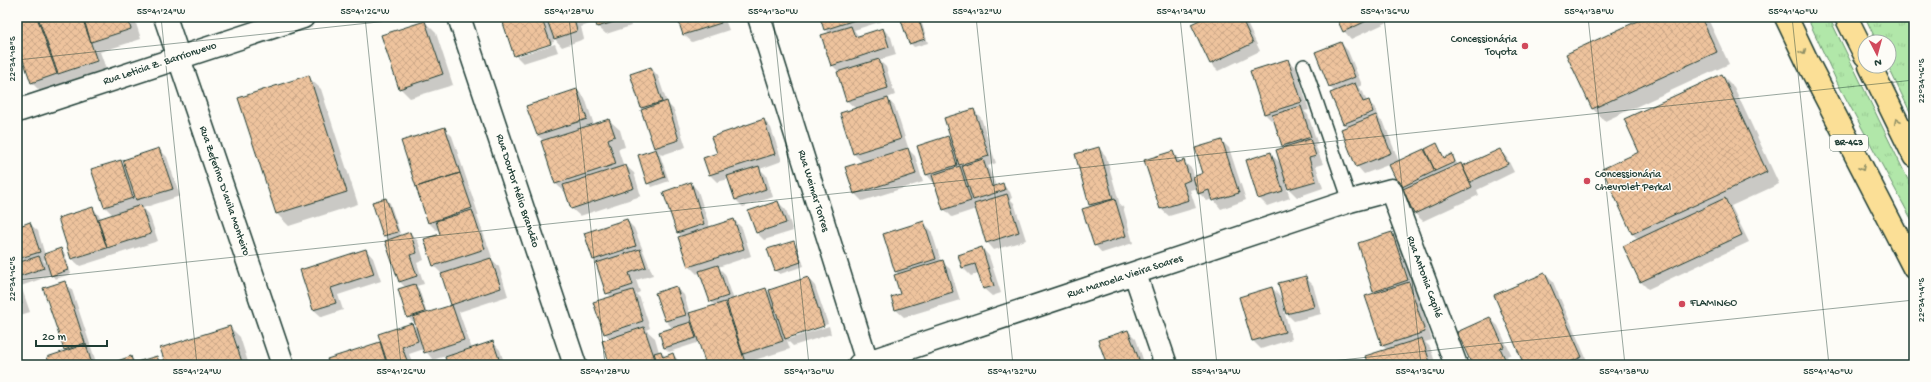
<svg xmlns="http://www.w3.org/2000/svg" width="1931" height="382" viewBox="0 0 1931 382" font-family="'Gochi Hand',sans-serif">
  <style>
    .grass { fill: url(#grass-tufts); stroke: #68926e }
    .shadow { fill: #0003; fill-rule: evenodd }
    .building { fill: url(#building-cross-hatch); stroke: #1f3d34 }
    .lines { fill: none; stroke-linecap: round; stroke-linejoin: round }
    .lane-casing { stroke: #1f3d34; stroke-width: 16 }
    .street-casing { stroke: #1f3d34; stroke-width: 25 }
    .highway-casing { stroke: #1f3d34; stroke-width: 25 }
    .lane { stroke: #fdfcf7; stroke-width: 13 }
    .street { stroke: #fdfcf7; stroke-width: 22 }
    .highway { stroke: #fbdf96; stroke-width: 22 }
    .oneway { stroke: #8d8e65 }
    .ticks { fill: none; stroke: #1f3d34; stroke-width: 1; stroke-opacity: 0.45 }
    .poi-dot { fill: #d1495b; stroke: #fdfcf7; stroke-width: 1.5 }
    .labels { text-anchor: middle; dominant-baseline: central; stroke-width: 3; stroke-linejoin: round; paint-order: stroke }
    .shield { fill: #fdfcf7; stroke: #62766e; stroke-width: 1 }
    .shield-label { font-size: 10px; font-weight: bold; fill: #1f3d34 }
    .poi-label { font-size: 11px; fill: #1f3d34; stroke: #fdfcf7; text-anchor: start }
    .street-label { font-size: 11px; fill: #1f3d34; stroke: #fdfcf7 }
    .neatline { fill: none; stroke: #1f3d34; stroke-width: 1.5 }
    .ticks-label { font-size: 10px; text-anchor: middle; fill: #1f3d34 }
  </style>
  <defs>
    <pattern id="grass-tufts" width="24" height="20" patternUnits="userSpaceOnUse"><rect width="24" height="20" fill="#b1e7a9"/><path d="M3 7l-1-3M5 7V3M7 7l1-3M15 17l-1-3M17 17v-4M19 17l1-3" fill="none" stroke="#98c792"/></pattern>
    <pattern id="building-cross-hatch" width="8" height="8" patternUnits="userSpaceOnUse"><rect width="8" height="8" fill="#eec39d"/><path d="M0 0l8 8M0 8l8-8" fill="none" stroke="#cca888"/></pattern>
  </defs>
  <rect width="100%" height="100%" fill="#fdfcf7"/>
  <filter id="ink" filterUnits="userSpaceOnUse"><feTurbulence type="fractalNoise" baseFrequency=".025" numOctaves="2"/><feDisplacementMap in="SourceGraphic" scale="8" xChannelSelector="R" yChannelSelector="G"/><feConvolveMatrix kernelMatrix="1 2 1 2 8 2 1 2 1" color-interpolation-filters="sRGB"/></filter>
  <g filter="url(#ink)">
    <path class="grass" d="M 1807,17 L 1829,17 L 1914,192 L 1914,224 L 1837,82 Z
      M 1865,17 L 1914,17 L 1914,120 L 1888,66 L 1889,42 L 1877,42 Z"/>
    <path class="shadow" d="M 17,17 L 134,17 L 141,39 L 100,52 L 107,71 L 69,84 L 65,80 L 67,85 L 42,93 L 32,83 L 17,39 Z
      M 505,17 L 628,17 L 631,26 L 606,34 L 598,27 L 596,22 L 581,27 L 584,39 L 562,47 L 553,37 L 554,42 L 518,53 L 518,56 L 555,44 L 558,52 L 523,63 L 515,55 Z
      M 645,17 L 656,17 L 648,20 Z
      M 678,17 L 724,17 L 729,30 L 692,42 L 684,35 Z
      M 821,17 L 885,17 L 886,20 L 854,30 L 859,37 L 883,29 L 891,37 L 896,55 L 879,60 L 886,67 L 895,95 L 887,98 L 895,107 L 908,147 L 906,147 L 915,156 L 923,182 L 862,201 L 854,193 L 863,163 L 854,154 L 856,109 L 847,101 L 838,71 L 832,65 L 829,33 L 825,29 Z
      M 901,17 L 920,17 L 928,43 L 914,47 L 910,43 Z
      M 1208,17 L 1244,17 L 1260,51 L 1218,71 L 1210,63 Z
      M 1337,17 L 1399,17 L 1351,39 L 1344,31 Z
      M 1648,17 L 1707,17 L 1729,64 L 1605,121 L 1593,109 L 1567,54 Z
      M 425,22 L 436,33 L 453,85 L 410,98 L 400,88 Z
      M 1341,43 L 1348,51 L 1362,85 L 1358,87 L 1363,92 L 1367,102 L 1368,101 L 1376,109 L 1380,120 L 1384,123 L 1399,162 L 1424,151 L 1428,154 L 1437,145 L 1445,158 L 1452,155 L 1458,165 L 1461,164 L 1463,167 L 1500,150 L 1507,158 L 1514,172 L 1477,190 L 1479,195 L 1423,221 L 1415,214 L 1405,191 L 1400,187 L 1396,162 L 1364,174 L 1357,166 L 1347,127 L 1343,124 L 1335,92 L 1330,87 L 1317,52 Z
      M 1288,61 L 1296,68 L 1309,110 L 1304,111 L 1308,115 L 1318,145 L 1315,145 L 1323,164 L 1316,166 L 1323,188 L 1297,197 L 1286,186 L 1290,198 L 1267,206 L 1259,198 L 1270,153 L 1281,164 L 1285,148 L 1283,145 L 1275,121 L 1272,121 L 1265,114 Z
      M 651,68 L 658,76 L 667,103 L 674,110 L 686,147 L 662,155 L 659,152 L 669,181 L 652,187 L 648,183 L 639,156 L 657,150 L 655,147 L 644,110 L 642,108 Z
      M 1722,75 L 1734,87 L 1779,184 L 1731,206 L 1749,242 L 1648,289 L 1640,281 L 1638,240 L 1632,233 Z
      M 308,77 L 321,89 L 358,204 L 289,226 L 277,214 L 239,99 Z
      M 17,86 L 20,94 L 17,95 Z
      M 577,90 L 585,98 L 594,125 L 609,120 L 620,130 L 625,147 L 618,149 L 624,167 L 626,166 L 634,173 L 641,196 L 580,216 L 572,209 L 567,194 L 556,184 L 542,141 L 544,141 L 537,135 Z
      M 974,110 L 981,118 L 996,163 L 988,166 L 996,186 L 1002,184 L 1010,192 L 1012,198 L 1010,199 L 1014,203 L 1026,240 L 994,250 L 987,242 L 976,209 L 952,217 L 944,209 L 934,183 L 927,175 L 918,147 L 948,137 L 953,142 Z
      M 764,120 L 771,128 L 782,161 L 760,169 L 766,175 L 773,197 L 743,207 L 735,199 L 729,179 L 717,182 L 710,175 L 718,154 Z
      M 444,128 L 452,136 L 479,216 L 477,216 L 492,257 L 490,257 L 499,267 L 508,296 L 459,312 L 472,349 L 493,342 L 500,350 L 505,365 L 448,365 L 445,356 L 433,360 L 424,349 L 409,354 L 413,365 L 330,365 L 328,360 L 381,342 L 412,324 L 418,330 L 415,320 L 412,321 L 408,317 L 406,288 L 399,281 L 389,240 L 384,236 L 373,203 L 386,199 L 390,203 L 401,236 L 410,233 L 418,241 L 424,260 L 417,263 L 424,284 L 416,286 L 419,289 L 427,314 L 453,305 L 442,274 L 433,265 L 441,234 L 439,229 L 436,230 L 428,222 Z
      M 1222,141 L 1229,148 L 1246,200 L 1221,209 L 1213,199 L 1207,201 L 1199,193 L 1197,188 L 1190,190 L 1196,208 L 1169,216 L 1161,209 L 1146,161 L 1173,152 L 1181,162 L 1184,162 L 1192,169 L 1194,177 L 1204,174 Z
      M 1099,148 L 1106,156 L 1120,205 L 1123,207 L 1133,243 L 1102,253 L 1095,245 L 1092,207 L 1090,205 Z
      M 159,149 L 167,157 L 180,196 L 143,208 L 149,214 L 158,241 L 80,266 L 72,259 L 59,219 L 93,208 L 102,219 L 113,215 L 105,207 L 120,161 L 126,167 Z
      M 691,183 L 698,191 L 710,228 L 734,220 L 742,228 L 751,256 L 718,267 L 725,274 L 734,300 L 766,289 L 771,295 L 808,278 L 815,286 L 828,324 L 789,336 L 789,339 L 829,326 L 831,334 L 793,346 L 787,340 L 790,349 L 751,361 L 753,365 L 707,365 L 700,342 L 669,352 L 665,348 L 660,333 L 673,329 L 666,321 L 656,294 L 676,287 L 684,295 L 690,314 L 715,306 L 711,302 L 701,272 L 697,274 L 689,266 L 682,237 L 678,233 ZM 693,322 L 695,328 L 690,323 Z
      M 778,202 L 786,210 L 793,231 L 764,240 L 757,233 Z
      M 627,221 L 634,228 L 653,275 L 636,280 L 640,292 L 636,294 L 640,298 L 650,328 L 646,330 L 655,338 L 659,352 L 661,352 L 666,357 L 673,354 L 682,365 L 611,365 L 610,339 L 605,333 L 612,297 L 607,293 L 598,264 L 594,260 Z
      M 924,223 L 931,230 L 941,261 L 950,269 L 960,300 L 904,317 L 896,310 L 892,297 L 901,295 L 899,275 L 896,271 Z
      M 30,224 L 38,231 L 45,255 L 61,250 L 65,254 L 71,274 L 55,279 L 52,275 L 21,286 L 30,312 L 17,316 L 17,228 ZM 46,259 L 49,266 L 43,260 Z
      M 1392,233 L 1400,241 L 1414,288 L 1416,291 L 1432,340 L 1425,342 L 1430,347 L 1436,365 L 1369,365 L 1387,350 L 1383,346 L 1366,297 L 1376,293 L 1374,291 Z
      M 793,242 L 797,246 L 804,266 L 780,274 L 776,270 Z
      M 982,248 L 989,256 L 1001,293 L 992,296 L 984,289 L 979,273 L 971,276 L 963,268 L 959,256 Z
      M 366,250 L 373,258 L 381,281 L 338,295 L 343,310 L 322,317 L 314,310 L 302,271 Z
      M 1545,274 L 1553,282 L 1589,365 L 1525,365 Z
      M 1305,277 L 1313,285 L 1321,314 L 1294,321 L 1284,311 L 1292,339 L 1261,349 L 1253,341 L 1240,297 L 1272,288 L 1280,296 L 1284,309 L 1285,309 Z
      M 65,282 L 72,290 L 97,365 L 51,365 L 66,352 L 65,350 Z
      M 1490,318 L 1498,326 L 1511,354 L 1507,356 L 1511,365 L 1473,365 Z
      M 230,327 L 240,337 L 249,365 L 167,365 Z
      M 1128,331 L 1136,339 L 1145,365 L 1108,365 Z
      M 130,357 L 137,363 L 156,357 L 164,365 L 108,365 Z"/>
    <path class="building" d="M 17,17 L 37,17 L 57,74 L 31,83 L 17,42 Z
      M 38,17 L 82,17 L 97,61 L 58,74 Z
      M 83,17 L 127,17 L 131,29 L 91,42 Z
      M 501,17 L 541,17 L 551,44 L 514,56 Z
      M 546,17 L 580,17 L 574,19 L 577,31 L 554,39 Z
      M 594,17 L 624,17 L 624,19 L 597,27 Z
      M 677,17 L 720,17 L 721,23 L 683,35 Z
      M 820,17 L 864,17 L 824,30 Z
      M 900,17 L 918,17 L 925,39 L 909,44 Z
      M 1206,17 L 1241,17 L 1253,43 L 1210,64 L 1191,24 Z
      M 1336,17 L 1375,17 L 1343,32 Z
      M 1646,17 L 1701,17 L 1717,52 L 1592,109 L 1566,54 Z
      M 425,21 L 443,74 L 399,89 L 381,35 Z
      M 851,26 L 855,37 L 883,28 L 889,47 L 831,66 L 821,35 Z
      M 1341,42 L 1355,77 L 1329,87 L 1315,52 Z
      M 879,59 L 888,88 L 846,101 L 837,72 Z
      M 1288,59 L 1302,102 L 1264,114 L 1250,71 Z
      M 651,67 L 662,102 L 641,108 L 630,74 Z
      M 1722,74 L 1767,172 L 1632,234 L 1602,169 L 1639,152 L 1624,119 Z
      M 309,75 L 347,192 L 276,214 L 238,98 Z
      M 1355,83 L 1363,102 L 1369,100 L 1373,112 L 1343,124 L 1330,93 Z
      M 577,89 L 587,119 L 537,135 L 526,106 Z
      M 888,98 L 901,139 L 853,154 L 840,113 Z
      M 667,101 L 679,140 L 654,148 L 641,110 Z
      M 1301,106 L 1311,137 L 1282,146 L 1272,115 Z
      M 974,109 L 989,156 L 959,165 L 944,118 Z
      M 1376,115 L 1391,153 L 1356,167 L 1341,129 Z
      M 609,119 L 615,136 L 608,139 L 616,164 L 555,184 L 541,141 Z
      M 764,119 L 775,154 L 709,175 L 703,158 L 717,153 L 711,137 Z
      M 445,127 L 460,173 L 416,187 L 401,141 Z
      M 948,136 L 957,165 L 926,175 L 917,146 Z
      M 1310,139 L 1316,156 L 1309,158 L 1316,181 L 1288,189 L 1276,150 Z
      M 1222,140 L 1239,193 L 1212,201 L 1209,190 L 1198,194 L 1193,177 L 1203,173 L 1195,148 Z
      M 1437,143 L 1444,158 L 1452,154 L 1455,162 L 1435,171 L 1425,149 Z
      M 1099,147 L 1113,199 L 1089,205 L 1075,154 Z
      M 159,148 L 173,189 L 136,200 L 123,160 Z
      M 908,148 L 916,174 L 854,194 L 845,167 Z
      M 656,149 L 665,177 L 647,184 L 638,155 Z
      M 1424,149 L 1435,171 L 1400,188 L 1389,165 Z
      M 1500,149 L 1508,164 L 1470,182 L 1462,166 Z
      M 1173,151 L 1177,163 L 1184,160 L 1190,180 L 1183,183 L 1189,200 L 1160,209 L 1144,160 Z
      M 1271,152 L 1283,191 L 1258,199 L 1246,160 Z
      M 983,159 L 992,187 L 1003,183 L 1005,190 L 973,200 L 962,166 Z
      M 121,160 L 133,198 L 104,207 L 91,169 Z
      M 1461,163 L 1472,187 L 1414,214 L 1403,189 Z
      M 626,165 L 634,188 L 571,209 L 563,185 Z
      M 759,166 L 766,189 L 735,200 L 727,176 Z
      M 960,166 L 971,201 L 943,210 L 932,175 Z
      M 460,173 L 472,208 L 428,223 L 416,187 Z
      M 691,182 L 704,224 L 677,233 L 663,192 Z
      M 1007,194 L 1019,232 L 986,243 L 974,204 Z
      M 386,198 L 398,232 L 383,236 L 372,202 Z
      M 1725,198 L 1742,235 L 1640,282 L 1623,246 Z
      M 1115,199 L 1126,236 L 1094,246 L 1082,209 Z
      M 778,201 L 786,223 L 756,233 L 748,211 Z
      M 141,205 L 151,234 L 107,248 L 98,219 Z
      M 93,207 L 107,248 L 71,259 L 58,218 Z
      M 472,210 L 485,249 L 433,266 L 424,239 L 440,234 L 436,221 Z
      M 627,219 L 636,246 L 593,260 L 584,233 Z
      M 734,219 L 744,249 L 688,267 L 678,237 Z
      M 924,221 L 936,259 L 895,272 L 883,234 Z
      M 30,222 L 40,252 L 17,259 L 17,227 Z
      M 410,232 L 417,253 L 410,255 L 417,276 L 399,282 L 385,241 Z
      M 1392,232 L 1408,280 L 1373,292 L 1358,243 Z
      M 794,241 L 801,262 L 775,271 L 767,249 Z
      M 982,247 L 994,286 L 983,289 L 975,264 L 962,268 L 958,255 Z
      M 61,248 L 68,270 L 51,276 L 44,254 Z
      M 366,249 L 374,274 L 331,288 L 336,303 L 313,310 L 300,270 Z
      M 640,249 L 646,267 L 629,273 L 633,285 L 606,294 L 596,263 Z
      M 39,256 L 44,268 L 17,277 L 17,263 Z
      M 491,258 L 501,288 L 451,305 L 441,274 Z
      M 943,260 L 953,292 L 895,310 L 891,297 L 900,294 L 894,275 Z
      M 718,265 L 728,296 L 710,302 L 699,271 Z
      M 1545,273 L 1582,357 L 1563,365 L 1524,365 L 1494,295 Z
      M 1306,276 L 1314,307 L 1286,314 L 1278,283 Z
      M 808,277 L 824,326 L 785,339 L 769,290 Z
      M 65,281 L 85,343 L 64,350 L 43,288 Z
      M 1409,282 L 1425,332 L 1382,346 L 1365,296 Z
      M 415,284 L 425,312 L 407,318 L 398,289 Z
      M 676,286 L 686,315 L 665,321 L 655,293 Z
      M 17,287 L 22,304 L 17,306 Z
      M 1272,287 L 1285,332 L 1252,341 L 1239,297 Z
      M 766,288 L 783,341 L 743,354 L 726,301 Z
      M 633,290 L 643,321 L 604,334 L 593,302 Z
      M 725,302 L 746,365 L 706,365 L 689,313 Z
      M 452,305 L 464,340 L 424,353 L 413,317 Z
      M 1490,317 L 1504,347 L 1500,348 L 1507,363 L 1503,365 L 1472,365 L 1457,332 Z
      M 691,322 L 696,338 L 664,348 L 659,332 Z
      M 412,323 L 418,341 L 402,347 L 408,363 L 400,365 L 388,365 L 378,334 Z
      M 230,326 L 243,365 L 166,365 L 160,348 Z
      M 644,327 L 657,365 L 610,365 L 602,341 Z
      M 1128,330 L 1141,365 L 1107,365 L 1098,340 Z
      M 1422,338 L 1431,365 L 1368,365 L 1365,356 Z
      M 493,341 L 501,365 L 447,365 L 445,357 Z
      M 380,342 L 387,365 L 329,365 L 327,359 Z
      M 86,344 L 92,365 L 50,365 L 47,357 Z
      M 661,351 L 663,357 L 673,353 L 677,365 L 658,365 L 654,353 Z
      M 131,356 L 133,363 L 157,356 L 160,365 L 107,365 Z"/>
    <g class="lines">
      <g class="lane-casing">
        <path id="lane" d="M 1304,66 L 1350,201"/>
      </g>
      <g class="street-casing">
        <path id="street" d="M 165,17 L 283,365
          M 459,17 L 575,365
          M 759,17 L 868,365
          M 17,111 L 303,17
          M 1135,274 L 1166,365
          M 859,365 L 1350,201 L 1391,190 L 1456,365"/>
      </g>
      <g class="highway-casing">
        <path id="highway" d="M 1786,17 L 1807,61 L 1914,268
          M 1846,17 L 1865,55
          M 1870,66 L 1914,156"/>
      </g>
      <use href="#lane" class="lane"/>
      <use href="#street" class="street"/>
      <use href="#highway" class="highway"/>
    </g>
    <defs><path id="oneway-chevron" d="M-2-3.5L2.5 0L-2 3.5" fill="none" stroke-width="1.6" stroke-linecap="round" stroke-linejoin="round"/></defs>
    <g class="oneway">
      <use href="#oneway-chevron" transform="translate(1803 52) rotate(65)"/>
      <use href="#oneway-chevron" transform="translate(1897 121) rotate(-116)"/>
      <use href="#oneway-chevron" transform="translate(1862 168) rotate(63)"/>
    </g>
  </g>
  <path class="ticks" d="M 161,17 L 197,365M 365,17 L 401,365M 569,17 L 605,365M 773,17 L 809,365M 976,17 L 1013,365M 1180,17 L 1217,365M 1384,17 L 1421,365M 1588,17 L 1625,365M 1792,17 L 1829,365M 17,60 L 426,17M 17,280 L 1914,80M 1293,365 L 1914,300"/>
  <g class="poi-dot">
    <circle cx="1525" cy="46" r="4"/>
    <circle cx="1587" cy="181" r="4"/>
    <circle cx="1682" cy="304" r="4"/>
  </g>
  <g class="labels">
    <rect class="shield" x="1830" y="135" width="38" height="16" rx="3"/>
    <g class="shield-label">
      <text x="1849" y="143">BR-463</text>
    </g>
    <g class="poi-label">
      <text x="1517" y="40" text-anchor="end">Concessionária<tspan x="1517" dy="13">Toyota</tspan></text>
      <text x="1595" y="175">Concessionária<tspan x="1595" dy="13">Chevrolet Perkal</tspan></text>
      <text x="1690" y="304">FLAMINGO</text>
    </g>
    <g class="street-label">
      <text transform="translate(160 64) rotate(-18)">Rua Leticia Z. Barrionuevo</text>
      <text transform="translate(224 191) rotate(71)">Rua Zeferino D'avila Monteiro</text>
      <text transform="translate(517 191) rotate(72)">Rua Doutor Hélio Brandão</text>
      <text transform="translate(813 191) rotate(73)">Rua Weimar Torres</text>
      <text transform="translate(1125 277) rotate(-18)">Rua Manoela Vieira Soares</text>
      <text transform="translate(1424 277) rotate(70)">Rua Antonia Capilé</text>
    </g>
  </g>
  <rect width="1931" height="382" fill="none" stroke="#fdfcf7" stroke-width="44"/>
  <g transform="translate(1877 54) rotate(174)"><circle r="19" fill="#fdfcf7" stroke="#a4b0a9"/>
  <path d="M0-3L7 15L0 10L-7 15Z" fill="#d1495b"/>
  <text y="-6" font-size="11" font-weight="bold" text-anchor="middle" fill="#1f3d34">N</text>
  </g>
  <path d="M36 340v6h71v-6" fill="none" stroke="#1f3d34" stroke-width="2"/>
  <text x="42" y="340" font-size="12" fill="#1f3d34" stroke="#fdfcf7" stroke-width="3" paint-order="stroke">20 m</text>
  <rect x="22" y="22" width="1887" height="338" class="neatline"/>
  <g class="ticks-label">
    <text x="161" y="14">55°41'24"W</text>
    <text x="365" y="14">55°41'26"W</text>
    <text x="569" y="14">55°41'28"W</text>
    <text x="773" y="14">55°41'30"W</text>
    <text x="977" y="14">55°41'32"W</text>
    <text x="1181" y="14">55°41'34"W</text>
    <text x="1385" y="14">55°41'36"W</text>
    <text x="1589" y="14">55°41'38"W</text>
    <text x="1793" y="14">55°41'40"W</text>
    <text transform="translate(11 59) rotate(-90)" y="4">22°34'18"S</text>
    <text transform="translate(1920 81) rotate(-90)" y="4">22°34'16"S</text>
    <text transform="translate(11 279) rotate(-90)" y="4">22°34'16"S</text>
    <text transform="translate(1920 300) rotate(-90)" y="4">22°34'14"S</text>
    <text x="197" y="374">55°41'24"W</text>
    <text x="401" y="374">55°41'26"W</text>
    <text x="605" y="374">55°41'28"W</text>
    <text x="809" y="374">55°41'30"W</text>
    <text x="1012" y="374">55°41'32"W</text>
    <text x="1216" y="374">55°41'34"W</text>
    <text x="1420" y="374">55°41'36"W</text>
    <text x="1624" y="374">55°41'38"W</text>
    <text x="1828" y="374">55°41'40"W</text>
  </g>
</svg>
